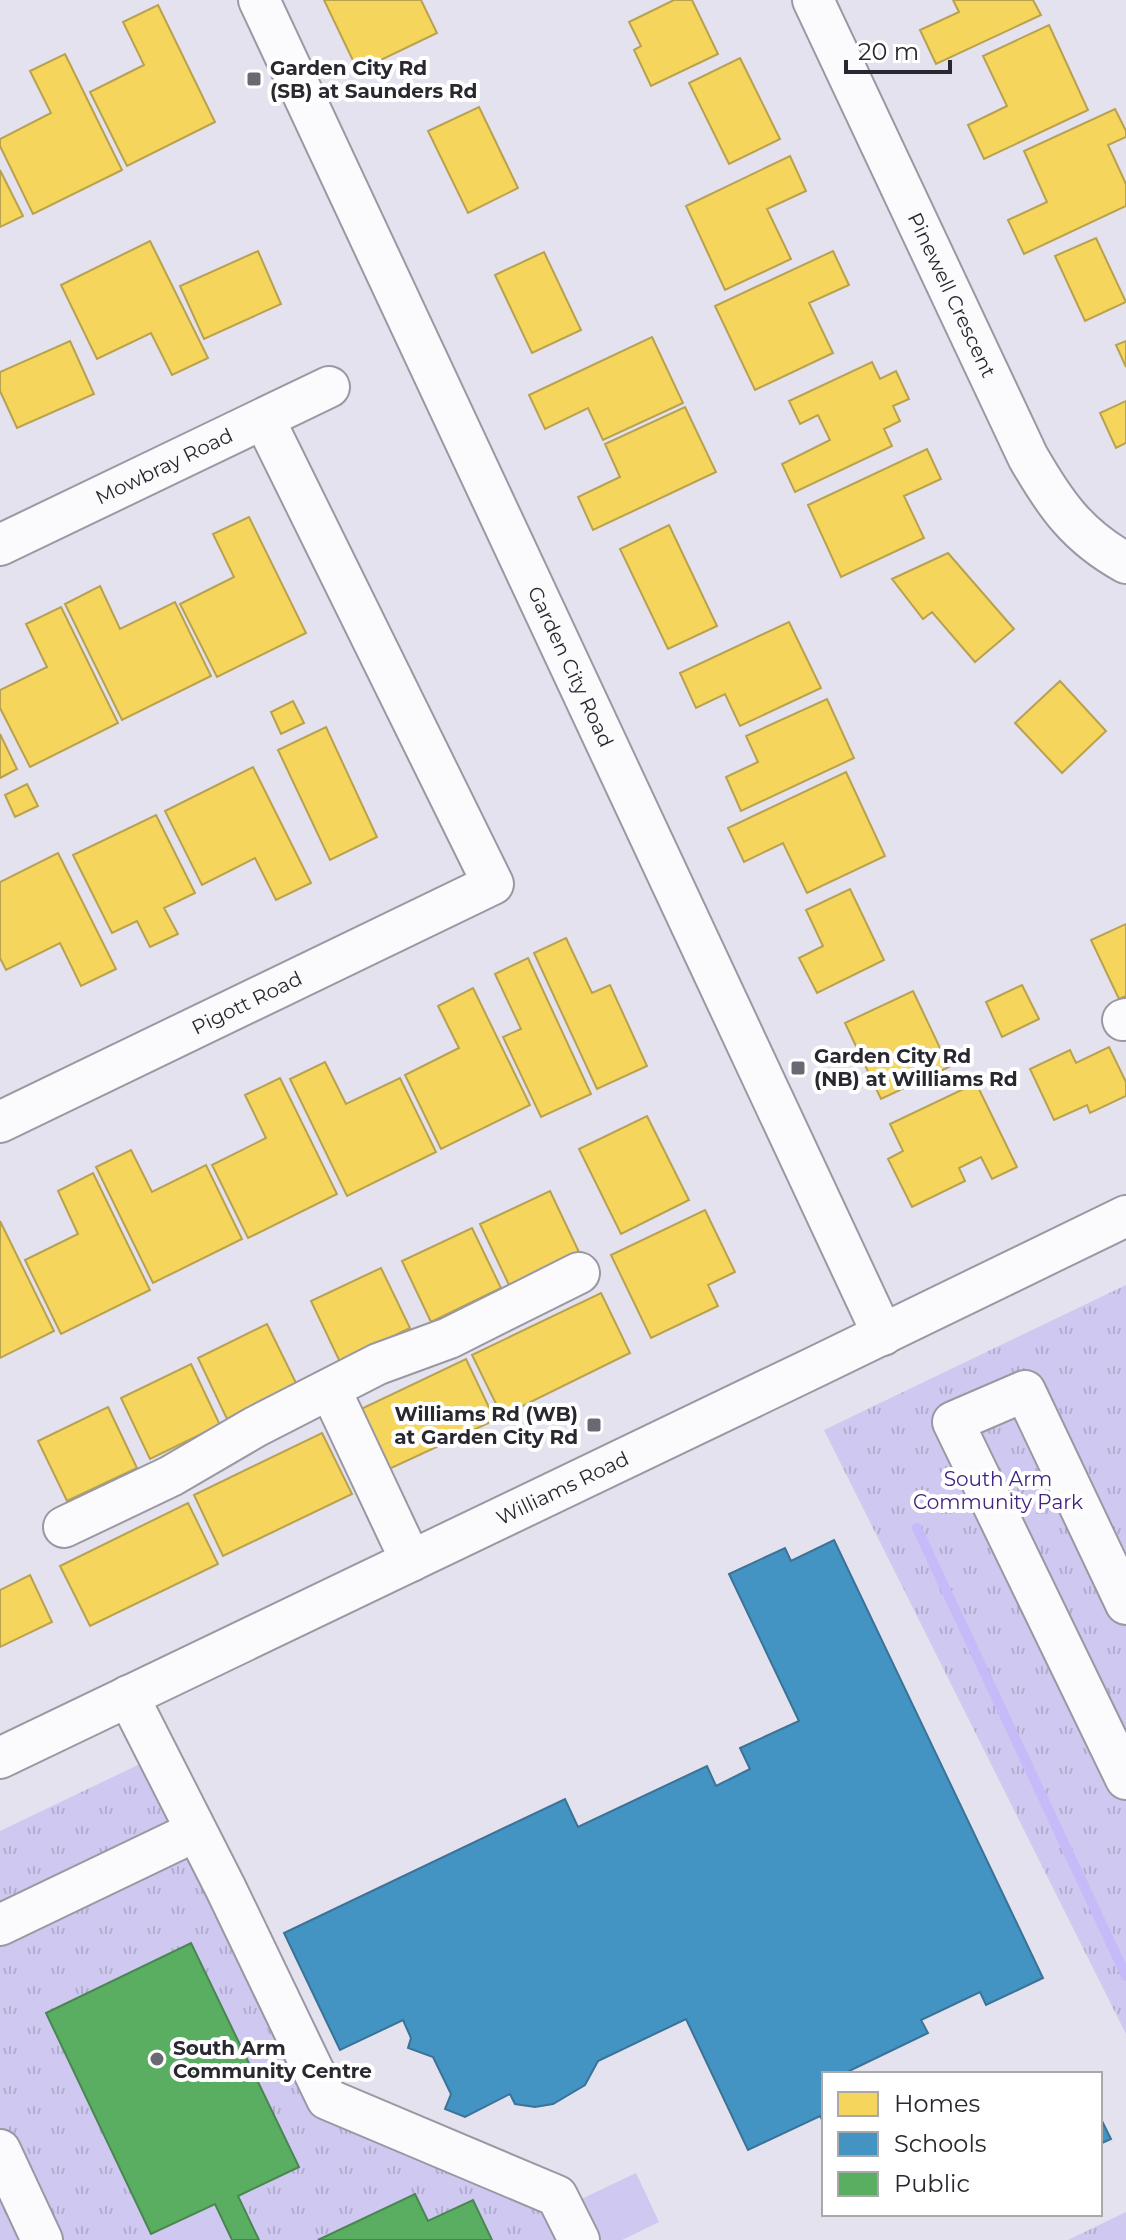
<svg xmlns="http://www.w3.org/2000/svg" width="1126" height="2240" viewBox="0 0 1126 2240" font-family="Montserrat,sans-serif">
  <style>
    .park { fill: url(#park-tufts) }
    .garden { fill: #cfc8f0 }
    .homes { fill: #f6d55c; stroke: #b8a14f; stroke-width: 2 }
    .schools { fill: #4393c3; stroke: #3b7397; stroke-width: 2 }
    .public { fill: #5aae61; stroke: #4b8652; stroke-width: 2 }
    .lines { fill: none; stroke-linecap: round; stroke-linejoin: round }
    .stream { stroke: #c7baf8; stroke-width: 10 }
    .minor-casing { stroke: #9a98a2; stroke-width: 44 }
    .minor { stroke: #fbfbfd; stroke-width: 40 }
    .poi-dot { fill: #6a6973; stroke: #fff; stroke-width: 3 }
    .labels { text-anchor: middle; dominant-baseline: central; stroke-width: 8; stroke-linejoin: round; paint-order: stroke }
    .poi-label { font-size: 20px; font-weight: bold; fill: #292830; stroke: #fff; text-anchor: start }
    .street-label { font-size: 20px; fill: #292830; stroke: #fff }
    .park-label { font-size: 20px; fill: #422381; stroke: #fff }
  </style>
  <defs>
    <pattern id="park-tufts" width="24" height="20" patternUnits="userSpaceOnUse" patternTransform="scale(2)"><rect width="24" height="20" fill="#cfc8f0"/><path d="M3 7l-1-3M5 7V3M7 7l1-3M15 17l-1-3M17 17v-4M19 17l1-3" fill="none" stroke="#b2acce"/></pattern>
  </defs>
  <rect width="100%" height="100%" fill="#e4e2ef"/>
  <path class="park" d="M 1126,1285 L 1126,2034 L 824,1430 Z
    M 142,1763 L 322,2119 L 542,2203 L 559,2240 L 0,2240 L 0,1831 Z
    M 1126,2212 L 1126,2240 L 1068,2240 Z"/>
  <path class="garden" d="M 636,2173 L 659,2222 L 622,2240 L 593,2240 L 575,2202 Z
    M 215,2204 L 232,2240 L 154,2240 L 151,2234 Z"/>
  <path class="homes" d="M 324,0 L 421,0 L 437,33 L 358,71 Z
    M 674,0 L 692,0 L 718,54 L 651,86 L 634,50 L 641,46 L 629,22 Z
    M 953,0 L 1033,0 L 1041,15 L 936,64 L 920,30 L 959,12 Z
    M 158,5 L 215,122 L 127,166 L 90,92 L 144,65 L 123,22 Z
    M 1049,25 L 1088,110 L 984,159 L 968,125 L 1007,106 L 983,56 Z
    M 65,54 L 122,170 L 33,214 L 0,146 L 0,139 L 51,113 L 30,71 Z
    M 740,58 L 780,139 L 729,164 L 689,83 Z
    M 479,107 L 518,188 L 468,213 L 428,131 Z
    M 1115,109 L 1126,131 L 1126,137 L 1108,145 L 1126,184 L 1126,206 L 1024,254 L 1008,220 L 1047,202 L 1024,151 Z
    M 790,156 L 806,191 L 767,209 L 791,259 L 725,290 L 686,206 Z
    M 0,170 L 23,216 L 0,227 Z
    M 1096,238 L 1126,302 L 1085,321 L 1055,256 Z
    M 150,241 L 208,358 L 172,375 L 151,333 L 97,359 L 61,285 Z
    M 258,251 L 281,304 L 204,339 L 180,286 Z
    M 833,251 L 849,285 L 809,303 L 833,353 L 755,390 L 715,306 Z
    M 544,252 L 581,330 L 532,353 L 495,275 Z
    M 652,337 L 683,403 L 603,440 L 588,408 L 545,429 L 529,395 Z
    M 70,341 L 94,394 L 17,428 L 0,391 L 0,372 Z
    M 1126,341 L 1126,367 L 1116,345 Z
    M 872,362 L 880,379 L 896,371 L 909,399 L 893,406 L 900,421 L 884,429 L 892,446 L 795,492 L 782,464 L 830,440 L 818,415 L 800,424 L 789,401 Z
    M 1126,401 L 1126,443 L 1116,448 L 1100,413 Z
    M 685,407 L 716,472 L 593,530 L 578,497 L 620,477 L 605,444 Z
    M 927,449 L 941,479 L 904,496 L 924,538 L 841,577 L 808,505 Z
    M 249,517 L 306,633 L 217,677 L 180,604 L 234,577 L 213,534 Z
    M 669,525 L 717,626 L 668,649 L 620,549 Z
    M 948,553 L 1014,629 L 975,662 L 932,612 L 923,619 L 892,579 Z
    M 100,586 L 120,629 L 175,602 L 211,676 L 122,720 L 65,604 Z
    M 61,607 L 118,723 L 30,767 L 0,708 L 0,690 L 47,667 L 26,624 Z
    M 789,622 L 821,688 L 740,726 L 725,694 L 696,708 L 680,673 Z
    M 1060,681 L 1106,731 L 1062,773 L 1015,723 Z
    M 827,699 L 854,758 L 741,811 L 726,777 L 758,762 L 746,736 Z
    M 293,701 L 304,723 L 281,734 L 271,712 Z
    M 326,727 L 377,837 L 330,860 L 278,750 Z
    M 0,734 L 17,769 L 0,778 Z
    M 253,767 L 311,883 L 276,900 L 255,858 L 202,885 L 165,811 Z
    M 846,772 L 885,856 L 807,893 L 783,843 L 744,862 L 728,828 Z
    M 27,784 L 38,806 L 15,817 L 5,795 Z
    M 156,815 L 195,893 L 164,908 L 178,934 L 150,947 L 137,921 L 112,933 L 73,855 Z
    M 58,853 L 116,969 L 81,986 L 60,943 L 6,970 L 0,958 L 0,882 Z
    M 850,889 L 884,960 L 817,993 L 799,958 L 823,946 L 806,910 Z
    M 1126,924 L 1126,996 L 1119,999 L 1091,940 Z
    M 566,938 L 592,993 L 610,985 L 647,1066 L 597,1089 L 534,953 Z
    M 528,958 L 591,1094 L 541,1117 L 503,1037 L 521,1029 L 495,974 Z
    M 1022,985 L 1039,1019 L 1002,1037 L 986,1002 Z
    M 473,988 L 530,1105 L 441,1149 L 405,1075 L 459,1048 L 438,1006 Z
    M 913,991 L 949,1067 L 881,1099 L 845,1023 Z
    M 1109,1047 L 1126,1082 L 1126,1096 L 1090,1113 L 1087,1105 L 1054,1120 L 1030,1069 L 1070,1050 L 1076,1063 Z
    M 325,1062 L 346,1104 L 400,1078 L 436,1152 L 347,1196 L 290,1079 Z
    M 280,1078 L 337,1194 L 248,1238 L 212,1165 L 266,1138 L 245,1095 Z
    M 976,1083 L 1017,1167 L 992,1179 L 981,1157 L 959,1168 L 965,1181 L 912,1207 L 888,1159 L 903,1151 L 890,1124 Z
    M 647,1116 L 689,1200 L 621,1234 L 579,1149 Z
    M 131,1150 L 152,1192 L 206,1165 L 242,1239 L 153,1283 L 96,1167 Z
    M 93,1173 L 150,1290 L 61,1334 L 25,1260 L 78,1234 L 58,1191 Z
    M 550,1191 L 579,1252 L 509,1285 L 480,1224 Z
    M 705,1210 L 735,1272 L 708,1285 L 718,1306 L 651,1338 L 611,1255 Z
    M 0,1221 L 54,1331 L 0,1358 Z
    M 472,1228 L 501,1288 L 431,1322 L 402,1261 Z
    M 381,1268 L 410,1328 L 340,1362 L 311,1301 Z
    M 601,1293 L 630,1353 L 502,1416 L 472,1355 Z
    M 267,1324 L 297,1385 L 227,1419 L 198,1358 Z
    M 466,1359 L 495,1420 L 387,1470 L 359,1410 Z
    M 191,1364 L 220,1425 L 150,1459 L 121,1398 Z
    M 108,1407 L 137,1468 L 67,1501 L 38,1441 Z
    M 322,1433 L 352,1494 L 223,1556 L 194,1495 Z
    M 188,1503 L 218,1564 L 90,1626 L 60,1566 Z
    M 30,1575 L 52,1622 L 0,1647 L 0,1590 Z"/>
  <path class="schools" d="M 834,1540 L 1043,1978 L 986,2005 L 980,1992 L 921,2020 L 928,2033 L 843,2074 L 824,2074 L 824,2123 L 820,2116 L 748,2150 L 686,2019 L 598,2061 L 585,2085 L 553,2104 L 535,2107 L 515,2104 L 510,2094 L 465,2117 L 445,2109 L 451,2094 L 433,2057 L 408,2048 L 411,2038 L 403,2020 L 340,2050 L 284,1933 L 565,1799 L 578,1827 L 707,1766 L 716,1786 L 750,1769 L 740,1748 L 799,1721 L 729,1574 L 785,1548 L 791,1561 Z
    M 1100,2117 L 1111,2139 L 1100,2144 Z"/>
  <path class="public" d="M 191,1943 L 299,2167 L 238,2196 L 259,2240 L 232,2240 L 215,2204 L 151,2234 L 46,2013 Z
    M 415,2194 L 428,2221 L 473,2200 L 492,2240 L 318,2240 Z"/>
  <g class="lines">
    <path class="stream" d="M 917,1528 L 1126,1976"/>
    <g class="minor-casing">
      <g id="minor">
        <path id="s1" d="M 259,0 L 883,1335"/>
        <path id="s2" d="M 813,0 L 1028,457 C 1055,504 1077,536 1126,563"/>
        <path id="s3" d="M 0,545 L 329,387"/>
        <path d="M 1123,1020 L 1126,1019"/>
        <path id="s4" d="M 0,1122 L 493,884 L 264,419"/>
        <path d="M 330,1389 L 411,1561"/>
        <path d="M 64,1527 L 171,1476 L 255,1427 L 378,1364 L 449,1338 L 579,1273"/>
        <path d="M 1126,1604 L 1025,1391 L 953,1422 L 1126,1779"/>
        <path d="M 128,1696 L 226,1889 L 327,2099 L 557,2196 L 579,2240"/>
        <path id="s5" d="M 0,1758 L 813,1368 L 1126,1216"/>
        <path d="M 0,1925 L 196,1831"/>
        <path d="M 0,2150 L 42,2240"/>
      </g>
    </g>
    <use href="#minor" class="minor"/>
  </g>
  <g class="poi-dot">
    <rect x="246" y="71" width="16" height="16" rx="4"/>
    <rect x="790" y="1060" width="16" height="16" rx="4"/>
    <rect x="586" y="1417" width="16" height="16" rx="4"/>
    <circle cx="157" cy="2059" r="8"/>
  </g>
  <g class="labels">
    <g class="poi-label">
      <text x="270" y="68">Garden City Rd<tspan x="270" dy="23">(SB) at Saunders Rd</tspan></text>
      <text x="814" y="1056">Garden City Rd<tspan x="814" dy="23">(NB) at Williams Rd</tspan></text>
      <text x="578" y="1414" text-anchor="end">Williams Rd (WB)<tspan x="578" dy="23">at Garden City Rd</tspan></text>
      <text x="173" y="2048">South Arm<tspan x="173" dy="23">Community Centre</tspan></text>
    </g>
    <g class="street-label">
      <text stroke="none"><textPath href="#s2" startOffset="326">Pinewell Crescent</textPath></text>
      <text stroke="none"><textPath href="#s3" startOffset="182">Mowbray Road</textPath></text>
      <text stroke="none"><textPath href="#s1" startOffset="736">Garden City Road</textPath></text>
      <text stroke="none"><textPath href="#s4" startOffset="274">Pigott Road</textPath></text>
      <text stroke="none"><textPath href="#s5" startOffset="624">Williams Road</textPath></text>
    </g>
    <g class="park-label">
      <text x="998" y="1479">South Arm<tspan x="998" dy="23">Community Park</tspan></text>
    </g>
  </g>
  <rect x="822" y="2072" width="280" height="144" fill="#ffffff" stroke="#a9a9ac" stroke-width="2"/>
  <rect x="838" y="2092" width="40" height="24" fill="#f6d55c" stroke="#a9a9ac" stroke-width="2"/>
  <text x="894" y="2112" font-size="24" fill="#292830">Homes</text>
  <rect x="838" y="2132" width="40" height="24" fill="#4393c3" stroke="#a9a9ac" stroke-width="2"/>
  <text x="894" y="2152" font-size="24" fill="#292830">Schools</text>
  <rect x="838" y="2172" width="40" height="24" fill="#5aae61" stroke="#a9a9ac" stroke-width="2"/>
  <text x="894" y="2192" font-size="24" fill="#292830">Public</text>
  <path d="M846 60v12h104v-12" fill="none" stroke="#292830" stroke-width="4"/>
  <text x="858" y="60" font-size="24" fill="#292830" stroke="#ffffff" stroke-width="6" paint-order="stroke">20 m</text>
</svg>
